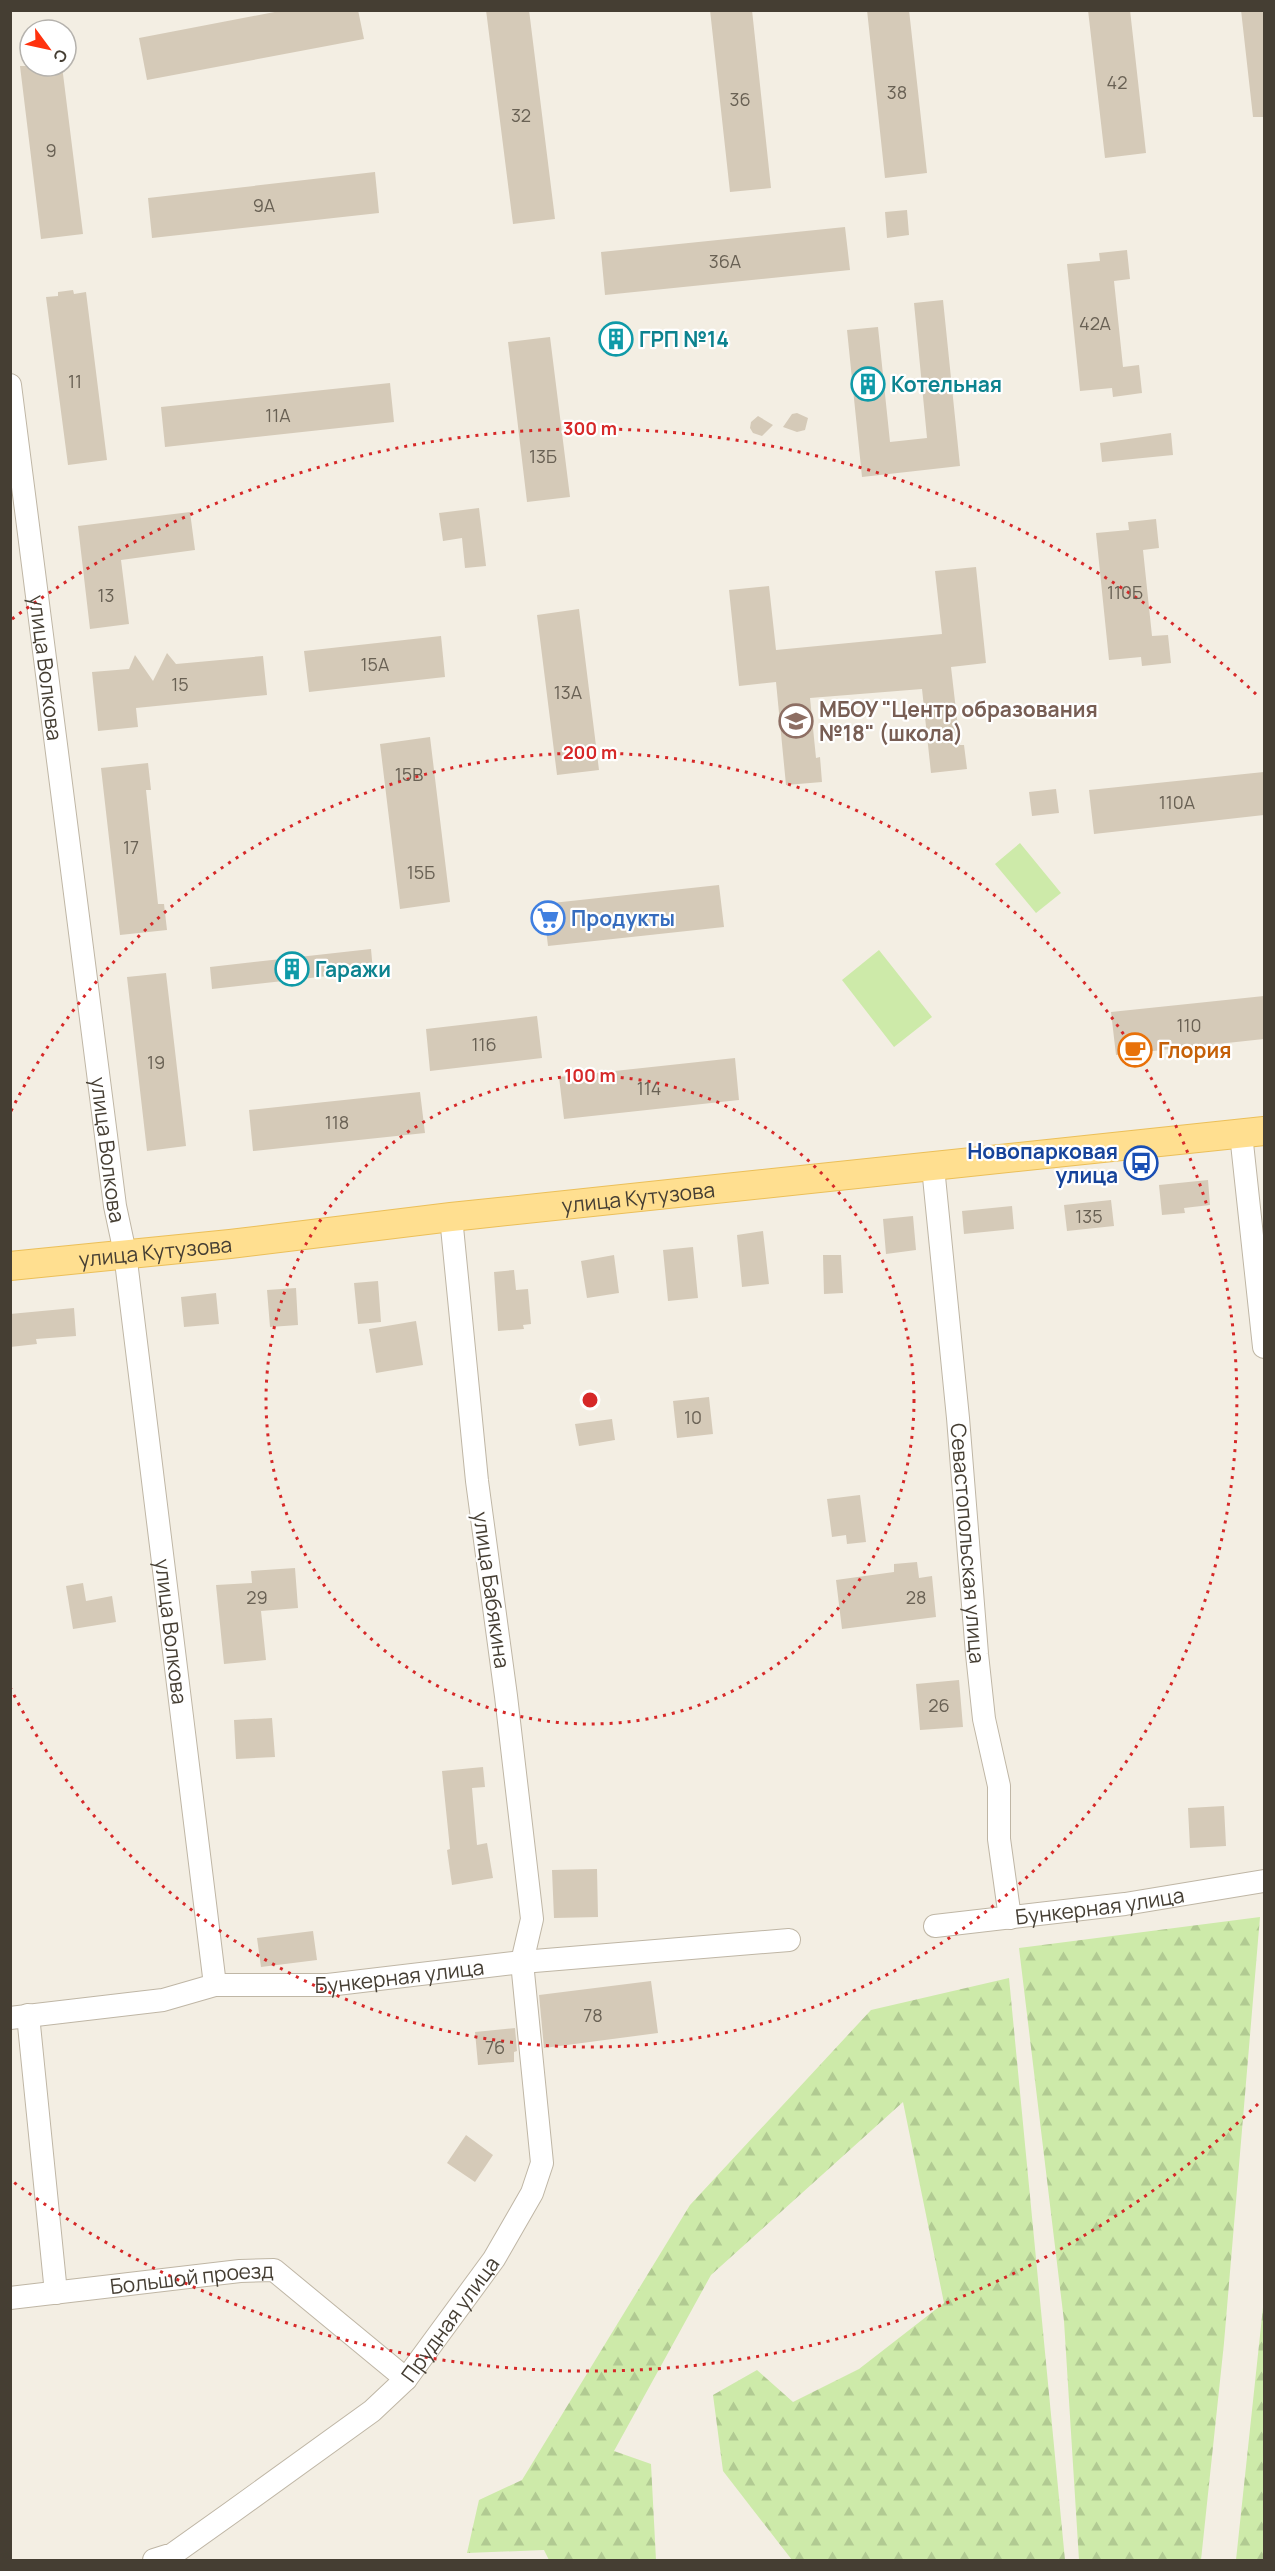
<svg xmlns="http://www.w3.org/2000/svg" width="1275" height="2571" viewBox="0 0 1275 2571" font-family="Manrope,sans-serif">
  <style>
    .forest { fill: url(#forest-firs) }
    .pitch { fill: #cdeaa9 }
    .building { fill: #d5cab8 }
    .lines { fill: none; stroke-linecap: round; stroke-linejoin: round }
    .minor-casing { stroke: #bfb6a5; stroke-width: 24 }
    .major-casing { stroke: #ebbf59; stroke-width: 30 }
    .minor { stroke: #fff; stroke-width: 22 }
    .major { stroke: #ffdf90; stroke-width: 28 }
    .ring { fill: none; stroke: #d62828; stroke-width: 3; stroke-dasharray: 3 6 }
    .labels { text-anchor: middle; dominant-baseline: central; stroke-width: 4.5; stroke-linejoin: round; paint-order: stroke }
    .number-label { font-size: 18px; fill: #696154 }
    .culture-label { font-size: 21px; font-weight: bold; fill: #0d838f; stroke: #fff; text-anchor: start }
    .street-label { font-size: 21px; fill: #453e33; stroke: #fff }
    .education-label { font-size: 21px; font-weight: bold; fill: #785e54; stroke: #fff; text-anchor: start }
    .shop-label { font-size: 21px; font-weight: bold; fill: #366cbe; stroke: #fff; text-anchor: start }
    .food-label { font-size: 21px; font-weight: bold; fill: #c56008; stroke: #fff; text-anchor: start }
    .transit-label { font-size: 21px; font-weight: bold; fill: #164399; stroke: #fff; text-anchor: end }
    .centre { fill: #d62828; stroke: #fff; stroke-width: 3 }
    .ring-label { font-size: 18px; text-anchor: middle; font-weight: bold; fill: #d62828; stroke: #fff; stroke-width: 4.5; stroke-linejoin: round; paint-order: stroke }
  </style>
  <defs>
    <pattern id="forest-firs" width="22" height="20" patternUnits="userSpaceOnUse" patternTransform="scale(1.5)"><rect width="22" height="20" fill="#cdeaa9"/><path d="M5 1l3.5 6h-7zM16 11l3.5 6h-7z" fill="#b1ca92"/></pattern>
  </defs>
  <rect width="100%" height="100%" fill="#f3eee3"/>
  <path class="forest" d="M 1260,1917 L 1224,2343 L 1201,2560 L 1079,2560 L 1064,2321 L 1019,1948 Z
    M 1009,1978 L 1065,2560 L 792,2560 L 723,2471 L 713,2395 L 757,2370 L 793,2402 L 859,2369 L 944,2303 L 903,2102 L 711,2275 L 614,2451 L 651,2464 L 656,2560 L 549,2560 L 544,2550 L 467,2553 L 479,2500 L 522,2480 L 690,2205 L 871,2010 Z
    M 1264,2298 L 1264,2560 L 1236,2560 Z"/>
  <path class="pitch" d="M 1020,843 L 1061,893 L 1036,913 L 995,864 Z
    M 879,950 L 932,1017 L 894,1047 L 842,980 Z"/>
  <path class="building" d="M 285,10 L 358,10 L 364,39 L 147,80 L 139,38 Z
    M 486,10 L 529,10 L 555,219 L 513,224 Z
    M 710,10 L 752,10 L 771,188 L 730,192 Z
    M 867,10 L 909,10 L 927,173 L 885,178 Z
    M 1088,10 L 1130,10 L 1146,153 L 1105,158 Z
    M 1241,10 L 1264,10 L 1264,117 L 1253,117 Z
    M 20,66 L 62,66 L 83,234 L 41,239 Z
    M 375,172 L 379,213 L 152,238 L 148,198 Z
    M 907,210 L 909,235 L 887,238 L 885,212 Z
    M 845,227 L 850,270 L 605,295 L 601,252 Z
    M 1127,250 L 1130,279 L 1114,281 L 1123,367 L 1139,365 L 1142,393 L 1113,397 L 1112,388 L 1080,391 L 1067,264 L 1100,261 L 1099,253 Z
    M 73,290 L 74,294 L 86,292 L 107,460 L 68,465 L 46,297 L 58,296 L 58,292 Z
    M 943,300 L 960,466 L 862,477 L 847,330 L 878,327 L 890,442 L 927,438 L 914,303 Z
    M 550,337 L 570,497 L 527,502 L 508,342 Z
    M 390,383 L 394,422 L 165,447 L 161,407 Z
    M 797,413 L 808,418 L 805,430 L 797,432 L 783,427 L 792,414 Z
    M 758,416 L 773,425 L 762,436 L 753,433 L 750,428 L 751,422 Z
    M 1171,433 L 1173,455 L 1102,462 L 1100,443 Z
    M 479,508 L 486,566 L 465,568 L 462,538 L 443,541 L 439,513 Z
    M 190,512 L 195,550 L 121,560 L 129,624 L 90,629 L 78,526 Z
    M 1156,519 L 1159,548 L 1143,550 L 1152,636 L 1168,635 L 1171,663 L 1142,666 L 1141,657 L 1109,660 L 1096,533 L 1129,530 L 1128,522 Z
    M 976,567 L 986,663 L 951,667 L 960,745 L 964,745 L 967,769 L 931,773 L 922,689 L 810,698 L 816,758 L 820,757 L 822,782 L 786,785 L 776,682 L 739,686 L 729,590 L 769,586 L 776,650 L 942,634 L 935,571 Z
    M 579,609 L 599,770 L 557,775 L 537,615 Z
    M 441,636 L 445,677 L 309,692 L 304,651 Z
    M 167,653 L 176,664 L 263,656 L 267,695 L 136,708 L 138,727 L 98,731 L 92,672 L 129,669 L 135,655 L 153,681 Z
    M 430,737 L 450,902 L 400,909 L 380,744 Z
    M 148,763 L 151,790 L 146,790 L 158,904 L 164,904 L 167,930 L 120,935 L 101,768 Z
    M 1264,772 L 1264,815 L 1094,834 L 1089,790 Z
    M 1056,789 L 1059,813 L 1032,816 L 1029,792 Z
    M 719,885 L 724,927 L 548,946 L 543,904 Z
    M 371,949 L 373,971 L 212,989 L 210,967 Z
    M 166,973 L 186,1146 L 147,1151 L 127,977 Z
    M 1264,996 L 1264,1039 L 1116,1055 L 1111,1012 Z
    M 537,1016 L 542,1058 L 430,1071 L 426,1029 Z
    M 735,1058 L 739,1100 L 564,1119 L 559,1077 Z
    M 420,1092 L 425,1133 L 253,1151 L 249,1110 Z
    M 1208,1180 L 1210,1205 L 1184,1208 L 1185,1213 L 1162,1215 L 1159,1185 Z
    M 1111,1200 L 1114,1226 L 1067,1231 L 1064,1205 Z
    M 1012,1206 L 1014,1229 L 964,1234 L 962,1211 Z
    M 913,1216 L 916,1250 L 886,1254 L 883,1219 Z
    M 763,1231 L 769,1284 L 742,1287 L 737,1235 Z
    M 693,1247 L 698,1298 L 668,1301 L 663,1250 Z
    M 614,1255 L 619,1293 L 587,1298 L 581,1261 Z
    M 823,1255 L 841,1255 L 843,1293 L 824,1294 Z
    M 514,1270 L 516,1290 L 528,1289 L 531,1324 L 523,1325 L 524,1329 L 498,1331 L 494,1272 Z
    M 378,1281 L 381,1322 L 358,1324 L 354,1283 Z
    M 296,1288 L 298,1325 L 270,1327 L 267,1290 Z
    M 216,1293 L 219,1324 L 184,1327 L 181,1297 Z
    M 74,1308 L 76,1336 L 36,1339 L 37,1344 L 10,1347 L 10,1314 Z
    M 416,1321 L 423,1365 L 376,1373 L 369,1329 Z
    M 709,1397 L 713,1434 L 677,1438 L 673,1401 Z
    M 612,1419 L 615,1440 L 579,1446 L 575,1424 Z
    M 860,1495 L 866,1542 L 847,1544 L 846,1535 L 832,1537 L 827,1499 Z
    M 917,1562 L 919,1578 L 932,1576 L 936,1617 L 842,1629 L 836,1580 L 894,1572 L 894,1564 Z
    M 295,1568 L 298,1608 L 261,1611 L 266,1660 L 224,1664 L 216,1585 L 252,1583 L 251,1571 Z
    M 83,1583 L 86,1601 L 112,1596 L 116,1622 L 73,1629 L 66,1586 Z
    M 959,1680 L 963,1727 L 920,1730 L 916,1684 Z
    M 272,1718 L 275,1757 L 236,1759 L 234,1720 Z
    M 483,1767 L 485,1787 L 472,1788 L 477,1845 L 487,1843 L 493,1878 L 452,1885 L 447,1850 L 450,1849 L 442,1771 Z
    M 1224,1806 L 1226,1846 L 1190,1848 L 1188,1808 Z
    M 597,1869 L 598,1917 L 554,1918 L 552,1870 Z
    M 313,1931 L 317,1960 L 261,1967 L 257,1938 Z
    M 651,1981 L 658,2033 L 544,2048 L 539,1995 Z
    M 515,2028 L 517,2051 L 514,2052 L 514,2062 L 478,2065 L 475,2032 Z
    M 466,2135 L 493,2155 L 475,2182 L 447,2163 Z"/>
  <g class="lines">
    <g class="minor-casing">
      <g id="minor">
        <path id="s1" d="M 10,385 L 115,1206 L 125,1253 L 215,1985"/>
        <path d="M 1241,1134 L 1264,1347"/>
        <path id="s2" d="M 933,1167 L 958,1418 L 977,1654 L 984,1719 L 999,1786 L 999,1839 L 1010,1918"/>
        <path id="s3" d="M 935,1926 L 1125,1904 L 1264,1881"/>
        <path d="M 28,2015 L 56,2293"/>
        <path id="s4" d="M 10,2018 L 163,2000 L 215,1985 L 328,1985 L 522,1962 L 789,1940"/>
        <path id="s5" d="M 10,2298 L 240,2271 L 274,2270 L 406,2379"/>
        <path id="s6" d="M 154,2560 L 173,2554 L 232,2512 L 372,2411 L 406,2379 L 494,2259 L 532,2193 L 542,2163 L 522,1962 L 532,1919 L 506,1696 L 477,1481 L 451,1217"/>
      </g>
    </g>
    <g class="major-casing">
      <g id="major">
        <path id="s7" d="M 10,1266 L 230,1244 L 451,1217 L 1264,1131"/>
      </g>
    </g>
    <use href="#minor" class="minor"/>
    <use href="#major" class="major"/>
  </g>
  <g class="ring">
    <circle cx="590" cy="1400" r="324"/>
    <path d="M11 1111A647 647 0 1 1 11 1689"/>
    <path d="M1258 2104A971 971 0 0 1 12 2181M12 619A971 971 0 0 1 1258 696"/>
  </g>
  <defs>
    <g id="building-ring" transform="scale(1.725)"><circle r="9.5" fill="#fff" stroke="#0f9aa8" stroke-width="1.5"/><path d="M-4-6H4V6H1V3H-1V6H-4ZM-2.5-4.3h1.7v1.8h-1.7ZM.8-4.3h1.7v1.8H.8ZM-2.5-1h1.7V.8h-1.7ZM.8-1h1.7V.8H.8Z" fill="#0f9aa8"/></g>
    <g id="school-ring" transform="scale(1.725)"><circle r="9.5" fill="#fff" stroke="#8d6e63" stroke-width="1.5"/><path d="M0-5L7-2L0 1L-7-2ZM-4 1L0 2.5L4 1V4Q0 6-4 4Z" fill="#8d6e63"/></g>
    <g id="supermarket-ring" transform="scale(1.725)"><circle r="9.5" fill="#fff" stroke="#3f7fe0" stroke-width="1.5"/><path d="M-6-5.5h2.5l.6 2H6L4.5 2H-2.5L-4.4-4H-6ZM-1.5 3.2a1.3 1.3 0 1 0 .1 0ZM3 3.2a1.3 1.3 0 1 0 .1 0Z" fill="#3f7fe0"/></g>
    <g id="cafe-ring" transform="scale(1.725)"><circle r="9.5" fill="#fff" stroke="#e8710a" stroke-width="1.5"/><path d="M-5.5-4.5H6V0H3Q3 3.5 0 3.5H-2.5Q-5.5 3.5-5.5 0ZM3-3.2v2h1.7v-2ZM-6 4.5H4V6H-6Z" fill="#e8710a"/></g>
    <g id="bus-ring" transform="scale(1.725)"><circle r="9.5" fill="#fff" stroke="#1a4fb4" stroke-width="1.5"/><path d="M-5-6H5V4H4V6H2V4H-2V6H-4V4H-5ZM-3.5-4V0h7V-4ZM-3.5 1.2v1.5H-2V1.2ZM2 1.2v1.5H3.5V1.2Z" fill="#1a4fb4"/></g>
  </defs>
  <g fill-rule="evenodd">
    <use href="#building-ring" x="616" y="339"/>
    <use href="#building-ring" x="868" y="384"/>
    <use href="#school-ring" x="796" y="721"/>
    <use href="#supermarket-ring" x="548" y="918"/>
    <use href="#building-ring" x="292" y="969"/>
    <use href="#cafe-ring" x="1135" y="1050"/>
    <use href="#bus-ring" x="1141" y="1163"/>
  </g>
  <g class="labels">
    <g class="number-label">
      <text x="1117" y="82">42</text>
      <text x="897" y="92">38</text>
      <text x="740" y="99">36</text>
      <text x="521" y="115">32</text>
      <text x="51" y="150">9</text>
      <text x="264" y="205">9А</text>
      <text x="725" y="261">36А</text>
      <text x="1095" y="323">42А</text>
      <text x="75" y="381">11</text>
      <text x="278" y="415">11А</text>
      <text x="543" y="456">13Б</text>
      <text x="1125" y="592">110Б</text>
      <text x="106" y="595">13</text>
      <text x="375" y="664">15А</text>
      <text x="180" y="684">15</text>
      <text x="568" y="692">13А</text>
      <text x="409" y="774">15В</text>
      <text x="1177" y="802">110А</text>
      <text x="131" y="847">17</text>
      <text x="421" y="872">15Б</text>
      <text x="1189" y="1025">110</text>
      <text x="484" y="1044">116</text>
      <text x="156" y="1062">19</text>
      <text x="649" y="1088">114</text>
      <text x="337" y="1122">118</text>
      <text x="1089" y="1216">135</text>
      <text x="693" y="1417">10</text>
      <text x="257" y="1597">29</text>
      <text x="916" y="1597">28</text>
      <text x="939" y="1705">26</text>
      <text x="593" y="2015">78</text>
      <text x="495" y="2047">76</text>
    </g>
    <g class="culture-label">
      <text x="639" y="339">ГРП №14</text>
      <text x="891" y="384">Котельная</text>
      <text x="315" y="969">Гаражи</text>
    </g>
    <g class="street-label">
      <text stroke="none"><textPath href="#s1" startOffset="285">улица Волкова</textPath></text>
      <text stroke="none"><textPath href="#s1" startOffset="771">улица Волкова</textPath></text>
      <text stroke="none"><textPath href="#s7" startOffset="632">улица Кутузова</textPath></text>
      <text stroke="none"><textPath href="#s7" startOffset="146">улица Кутузова</textPath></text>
      <text stroke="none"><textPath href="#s2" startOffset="378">Севастопольская улица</textPath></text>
      <text transform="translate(492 1590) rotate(82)">улица Бабякина</text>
      <text stroke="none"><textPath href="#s1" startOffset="1257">улица Волкова</textPath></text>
      <text stroke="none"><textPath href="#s3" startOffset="166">Бункерная улица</textPath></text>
      <text stroke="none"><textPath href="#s4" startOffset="393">Бункерная улица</textPath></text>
      <text stroke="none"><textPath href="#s5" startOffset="183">Большой проезд</textPath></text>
      <text stroke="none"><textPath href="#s6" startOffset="386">Прудная улица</textPath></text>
    </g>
    <g class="education-label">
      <text x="819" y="709">МБОУ "Центр образования<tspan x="819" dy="24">№18" (школа)</tspan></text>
    </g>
    <g class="shop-label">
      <text x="571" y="918">Продукты</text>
    </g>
    <g class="food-label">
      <text x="1158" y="1050">Глория</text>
    </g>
    <g class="transit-label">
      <text x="1118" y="1151">Новопарковая<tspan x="1118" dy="24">улица</tspan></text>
    </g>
  </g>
  <circle cx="590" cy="1400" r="9" class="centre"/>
  <g class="ring-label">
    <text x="590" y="435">300 m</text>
    <text x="590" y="759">200 m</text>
    <text x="590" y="1082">100 m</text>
  </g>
  <rect width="1275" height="2571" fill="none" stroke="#453e33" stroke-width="24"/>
  <g transform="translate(48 48) rotate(123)"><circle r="28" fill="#ffffff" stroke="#b5b2ad" stroke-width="1.5"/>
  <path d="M0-4.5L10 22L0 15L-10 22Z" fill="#ff320e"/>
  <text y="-9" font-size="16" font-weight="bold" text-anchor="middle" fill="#453e33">С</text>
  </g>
</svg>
